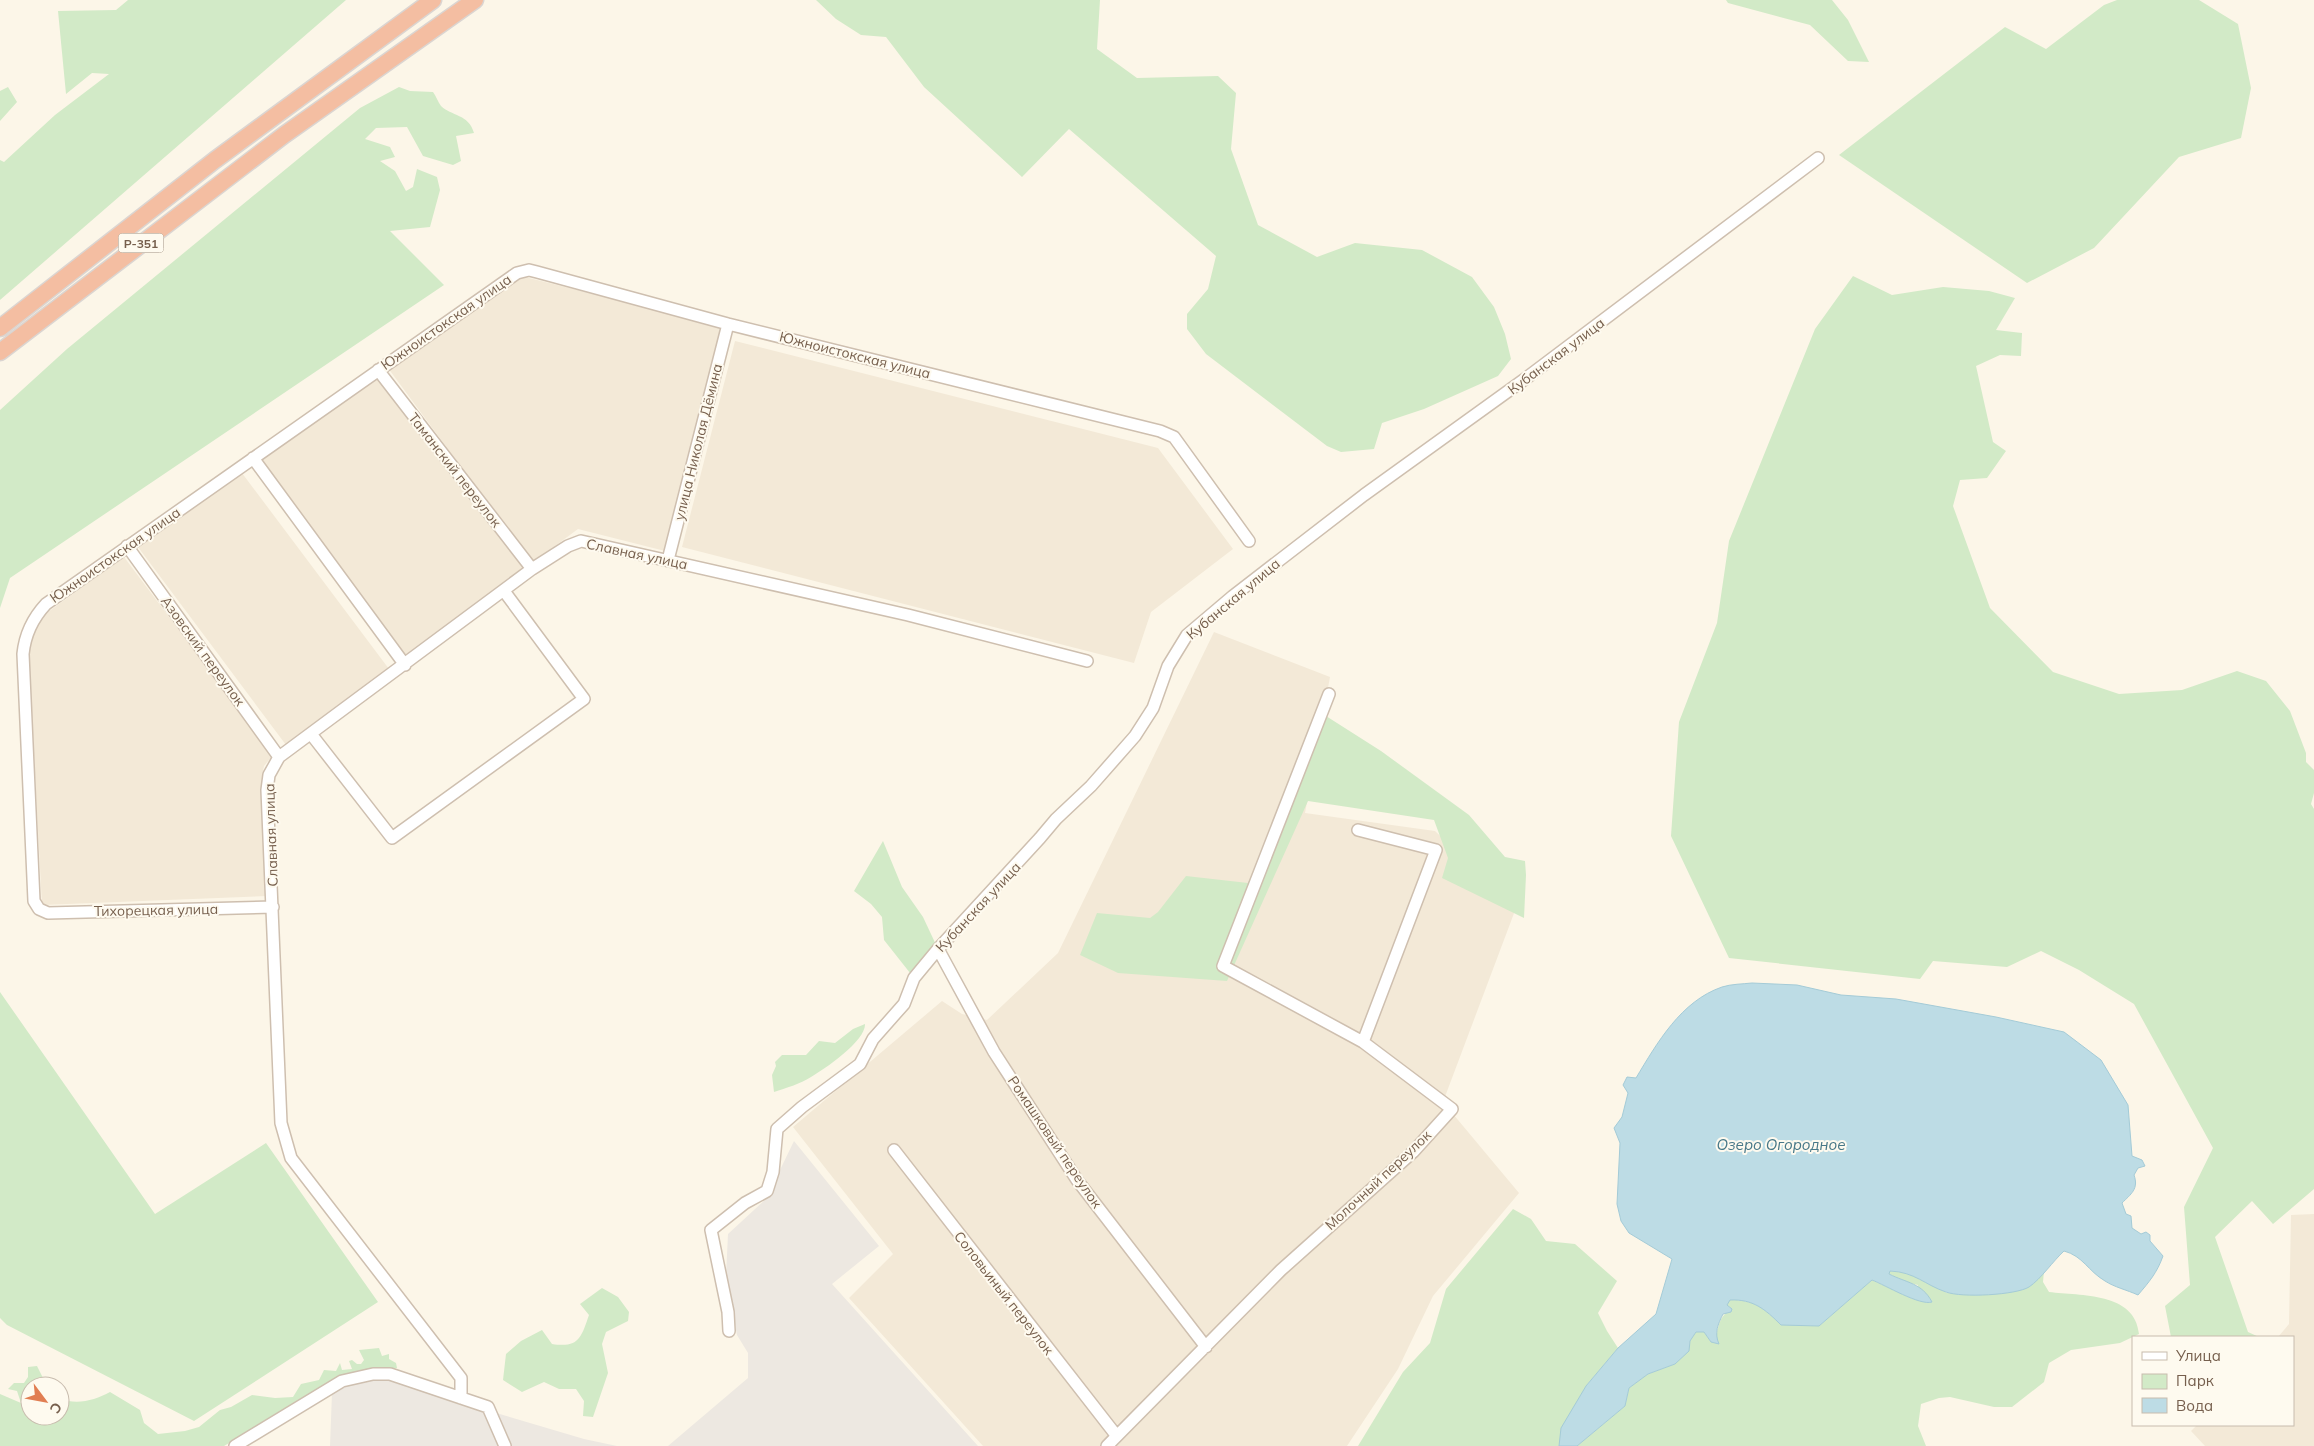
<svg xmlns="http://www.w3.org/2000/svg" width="2314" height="1446" viewBox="0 0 2314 1446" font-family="Mulish,sans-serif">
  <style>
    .residential { fill: #f3e9d7 }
    .industrial { fill: #ede8e1 }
    .green { fill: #d2eac7 }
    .water { fill: #bddce5; stroke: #a4cbd7 }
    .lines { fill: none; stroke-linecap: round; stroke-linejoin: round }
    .minor-casing { stroke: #cebfaf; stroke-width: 14 }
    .highway-casing { stroke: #dbd5d1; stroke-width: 19 }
    .minor { stroke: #fff; stroke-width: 11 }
    .highway { stroke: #f4bea2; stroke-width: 16 }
    .labels { text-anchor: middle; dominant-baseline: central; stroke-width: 4; stroke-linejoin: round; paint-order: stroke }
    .shield { fill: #fefaef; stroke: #9f8e7e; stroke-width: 1 }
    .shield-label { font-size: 12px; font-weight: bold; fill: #765f4d }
    .street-label { font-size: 14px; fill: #765f4d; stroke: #fefaef }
    .water-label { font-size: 15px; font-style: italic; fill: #477888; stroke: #fefaef }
  </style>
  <rect width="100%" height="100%" fill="#fcf6e8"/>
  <path class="residential" d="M 525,277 L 722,326 L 665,551 L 578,529 L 532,563 L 388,368 L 516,279 Z
    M 735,341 L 1158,448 L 1233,549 L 1151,612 L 1134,663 L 682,547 Z
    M 377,376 L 524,568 L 405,656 L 261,459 Z
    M 242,473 L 389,669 L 286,745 L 138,547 Z
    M 124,557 L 273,755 L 264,766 L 262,776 L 267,896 L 42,905 L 28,642 L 41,617 Z
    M 1214,632 L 1330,677 L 1305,813 L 1435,831 L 1516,908 L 1443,1102 L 1519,1193 L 1433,1296 L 1398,1369 L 1347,1446 L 983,1446 L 849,1298 L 893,1254 L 793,1127 L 942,1001 L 962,1014 L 987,1020 L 1058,953 Z
    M 2314,1214 L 2314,1446 L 2205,1446 L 2191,1431 L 2197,1425 L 2293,1425 L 2293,1337 L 2278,1337 L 2289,1324 L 2291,1215 Z"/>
  <path class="industrial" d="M 794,1141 L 879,1246 L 832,1284 L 978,1446 L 668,1446 L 748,1378 L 748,1353 L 737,1335 L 726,1276 L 728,1234 L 766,1199 Z
    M 363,1378 L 402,1378 L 486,1410 L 584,1439 L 617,1446 L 330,1446 L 332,1393 Z"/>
  <path class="green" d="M 128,0 L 346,0 L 0,300 L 0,160 L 4,162 L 55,115 L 109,74 L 92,73 L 66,94 L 58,11 L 116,10 Z
    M 816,0 L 1100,0 L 1097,49 L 1137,78 L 1218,76 L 1236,93 L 1231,149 L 1258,225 L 1317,257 L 1355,243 L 1422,250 L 1472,277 L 1494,307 L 1505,334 L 1511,359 L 1498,376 L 1424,409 L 1382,423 L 1374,449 L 1341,452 L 1327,446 L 1206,354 L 1187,329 L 1187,314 L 1208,289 L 1216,256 L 1069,129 L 1022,177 L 924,87 L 886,37 L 861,35 L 836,19 Z
    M 1726,0 L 1832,0 L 1848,20 L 1869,62 L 1848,61 L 1810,25 L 1728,3 Z
    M 2117,0 L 2199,0 L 2238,24 L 2251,88 L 2241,138 L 2179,157 L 2094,248 L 2027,283 L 1839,155 L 2005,27 L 2046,49 L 2104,5 Z
    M 8,87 L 17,102 L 0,121 L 0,91 Z
    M 399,87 L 410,91 L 433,92 C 436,96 438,102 441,106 C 451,116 469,114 474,133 L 456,136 L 461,161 L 453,165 L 423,156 L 407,127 L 376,128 L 365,139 L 390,147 L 395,157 L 380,161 L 395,171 L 406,191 L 413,187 L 417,169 L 437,177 L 440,190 L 430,227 L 390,231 L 444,285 L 10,578 L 0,608 L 0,410 L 67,349 L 360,108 Z
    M 1853,276 L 1892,295 L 1943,287 L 1989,291 L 2015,298 L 1996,330 L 2022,333 L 2021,356 L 2000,355 L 1976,366 L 1993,442 L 2006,451 L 1987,478 L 1960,480 L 1953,506 L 1990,608 L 2053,672 L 2119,694 L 2182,690 L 2237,671 L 2266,681 L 2290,711 L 2306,753 L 2306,762 L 2314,770 L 2314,793 L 2311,804 L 2314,809 L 2314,1189 L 2273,1224 L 2252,1201 L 2215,1237 L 2248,1332 L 2259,1337 L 2171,1337 L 2165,1306 L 2190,1285 L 2184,1207 L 2213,1148 L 2134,1004 L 2079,970 L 2041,951 L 2007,967 L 1933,961 L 1920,979 L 1729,958 L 1671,836 L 1679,722 L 1717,623 L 1729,541 L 1815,329 Z
    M 1326,716 L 1381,751 L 1469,815 L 1505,857 L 1525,861 L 1526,875 L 1524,918 L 1442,878 L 1448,858 L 1434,820 L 1308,801 L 1227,981 L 1118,973 L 1080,955 L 1097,913 L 1150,918 L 1158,912 L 1186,876 L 1248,883 Z
    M 883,841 L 902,887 L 923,917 L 938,949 L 914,978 L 884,940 L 882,917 L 871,904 L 854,891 Z
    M 0,992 L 155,1214 L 266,1143 L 378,1302 L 194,1421 L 7,1325 L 0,1318 Z
    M 865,1024 C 866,1041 825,1069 811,1077 C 800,1084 786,1088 774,1092 L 772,1075 L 776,1066 L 775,1062 L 782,1055 L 806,1055 L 819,1041 L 835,1043 L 853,1029 Z
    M 1513,1209 L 1531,1219 L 1546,1241 L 1575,1244 L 1617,1281 L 1598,1313 L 1607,1331 L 1618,1348 L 1586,1386 L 1560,1446 L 1358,1446 L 1403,1372 L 1430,1343 L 1446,1289 Z
    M 1890,1271 L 1904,1272 L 1918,1276 L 1947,1293 L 2029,1287 L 2044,1271 L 2043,1282 L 2049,1292 C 2081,1296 2135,1292 2139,1334 L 2120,1343 L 2071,1350 L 2049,1363 L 2044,1382 L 2012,1407 L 1994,1407 L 1950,1397 L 1939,1398 L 1921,1404 L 1918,1426 L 1926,1446 L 1577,1446 L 1625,1406 L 1629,1388 L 1648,1374 L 1675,1364 L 1688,1351 L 1690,1341 L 1696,1332 L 1704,1332 L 1711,1342 C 1722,1331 1714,1319 1732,1309 L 1727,1305 L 1729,1300 C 1753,1299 1764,1308 1780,1324 L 1819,1326 L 1872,1280 L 1913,1299 L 1918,1285 L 1905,1282 L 1889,1274 Z
    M 602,1288 L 618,1297 L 629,1312 L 628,1321 L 606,1332 L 602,1344 L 608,1373 L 593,1417 L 583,1416 L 584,1401 L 576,1389 L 559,1389 L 544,1382 L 522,1392 L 503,1380 L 506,1354 L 521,1341 L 542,1330 L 552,1344 C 579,1348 581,1338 589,1315 L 580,1304 Z
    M 379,1348 L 382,1356 L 389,1354 L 389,1359 L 396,1363 L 397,1368 L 341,1377 L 224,1446 L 0,1446 L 0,1394 L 21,1403 L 17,1391 L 8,1389 L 14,1383 L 24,1383 L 28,1377 L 28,1367 L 37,1366 L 47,1386 L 30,1386 L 30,1416 L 60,1416 L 60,1398 C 76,1406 95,1400 110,1392 L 140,1410 L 144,1423 L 158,1434 L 185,1431 L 199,1427 L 220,1410 L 231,1407 L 252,1395 L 275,1398 L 293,1397 L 301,1384 L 319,1380 L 324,1370 L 336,1371 L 340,1363 L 342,1370 L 352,1369 L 349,1361 L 352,1360 L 357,1364 L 361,1364 L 364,1360 L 359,1350 Z"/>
  <path class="water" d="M 1752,983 L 1797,985 L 1841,995 L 1896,999 L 1996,1017 L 2064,1032 L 2101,1060 L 2128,1105 L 2132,1156 L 2142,1160 L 2145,1166 L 2138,1168 L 2134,1175 C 2139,1189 2131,1194 2122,1203 L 2126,1214 L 2131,1216 L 2132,1228 L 2141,1234 L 2146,1232 L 2150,1235 L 2150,1241 L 2163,1256 C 2157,1273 2149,1282 2138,1295 C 2127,1290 2114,1287 2105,1281 C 2088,1271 2083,1256 2064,1251 C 2053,1261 2041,1279 2029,1287 C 2016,1295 1962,1298 1946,1292 C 1925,1285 1915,1272 1890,1271 L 1889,1274 C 1907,1283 1922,1283 1932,1302 C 1920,1306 1885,1285 1872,1280 L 1819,1326 L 1781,1325 C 1765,1309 1753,1299 1730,1300 L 1727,1305 L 1732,1309 L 1731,1312 L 1723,1314 C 1718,1324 1714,1333 1719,1344 L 1711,1342 L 1704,1332 L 1696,1332 L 1690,1341 L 1689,1351 L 1675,1364 L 1648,1374 L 1629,1388 L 1625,1406 L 1577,1446 L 1559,1446 L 1561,1428 L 1586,1386 L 1618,1348 L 1656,1314 L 1672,1259 L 1629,1233 L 1621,1221 L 1617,1204 L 1620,1143 L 1614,1128 L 1622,1117 L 1628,1093 L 1623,1085 L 1627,1077 L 1636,1078 C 1657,1043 1681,1001 1722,987 C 1731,984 1743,984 1752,983 Z"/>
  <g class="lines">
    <g class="minor-casing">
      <path id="minor" d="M 378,370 L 532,569
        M 253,458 L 405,665
        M 127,546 L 279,757
        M 668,560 L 728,324
        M 1329,694 L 1223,966 L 1363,1042
        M 311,734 L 392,838 L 584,699 L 504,591
        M 273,907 L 48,913 L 39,909 L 34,901 L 23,654 C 25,634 32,619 46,604 L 517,273 L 529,270 L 537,272 L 728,324 L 1160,431 L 1174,437 L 1249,541
        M 938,949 L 994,1052 L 1077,1180 L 1206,1347
        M 894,1150 L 1116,1435
        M 729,1331 L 728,1312 L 711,1230 L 745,1203 L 767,1191 L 773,1172 L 777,1129 L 802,1107 L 860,1064 L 873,1039 L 904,1004 L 914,978 L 938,949 L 1040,838 L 1056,819 L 1091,786 L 1135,736 L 1153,708 L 1168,666 L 1187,635 L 1233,596 L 1364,495 L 1525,379 L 1818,158
        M 461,1398 L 461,1378 L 291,1158 L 281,1123 L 267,790 L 269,775 L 279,757 L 532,569 L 568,546 L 581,541 L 908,615 L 1087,661
        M 235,1446 L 342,1381 L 373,1374 L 390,1374 L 488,1407 L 505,1446
        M 1107,1446 L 1281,1270 L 1413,1152 L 1452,1109 L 1363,1042 L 1436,850 L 1358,830"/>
    </g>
    <g class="highway-casing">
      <path id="highway" d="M 0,328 L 215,160 L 433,0
        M 0,352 L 284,135 L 475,0"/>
    </g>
    <use href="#minor" class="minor"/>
    <use href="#highway" class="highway"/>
  </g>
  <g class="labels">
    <rect class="shield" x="118.5" y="233.5" width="45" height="19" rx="4"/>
    <g class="shield-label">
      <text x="141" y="243">Р-351</text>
    </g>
    <g class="street-label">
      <text transform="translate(446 322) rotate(-35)">Южноистокская улица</text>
      <text transform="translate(855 355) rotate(14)">Южноистокская улица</text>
      <text transform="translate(1556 356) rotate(-37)">Кубанская улица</text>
      <text transform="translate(698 442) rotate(-76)">улица Николая Дёмина</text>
      <text transform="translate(455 470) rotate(52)">Таманский переулок</text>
      <text transform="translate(637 554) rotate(12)">Славная улица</text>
      <text transform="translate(115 555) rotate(-35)">Южноистокская улица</text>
      <text transform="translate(1233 599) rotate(-40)">Кубанская улица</text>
      <text transform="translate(203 651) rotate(54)">Азовский переулок</text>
      <text transform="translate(271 835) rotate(-92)">Славная улица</text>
      <text transform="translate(978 907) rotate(-47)">Кубанская улица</text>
      <text transform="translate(156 910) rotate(-1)">Тихорецкая улица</text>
      <text transform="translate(1055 1142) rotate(56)">Ромашковый переулок</text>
      <text transform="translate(1378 1180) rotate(-43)">Молочный переулок</text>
      <text transform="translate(1004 1293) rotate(52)">Соловьиный переулок</text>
    </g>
    <g class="water-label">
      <text x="1781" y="1144">Озеро Огородное</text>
    </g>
  </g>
  <rect x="2132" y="1336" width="162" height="90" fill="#fefaef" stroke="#c8bcae"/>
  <rect x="2142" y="1352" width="25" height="8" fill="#ffffff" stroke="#c8bcae"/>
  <text x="2176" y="1361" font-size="15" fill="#765f4d">Улица</text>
  <rect x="2142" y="1374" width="25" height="15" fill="#d2eac7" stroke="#c8bcae"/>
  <text x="2176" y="1386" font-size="15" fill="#765f4d">Парк</text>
  <rect x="2142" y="1398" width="25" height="15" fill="#bddce5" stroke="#c8bcae"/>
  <text x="2176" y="1411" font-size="15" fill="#765f4d">Вода</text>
  <g transform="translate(45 1401) rotate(122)"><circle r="24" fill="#fefaef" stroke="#c8bcae"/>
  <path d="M0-4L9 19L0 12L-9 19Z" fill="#e17e52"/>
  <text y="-8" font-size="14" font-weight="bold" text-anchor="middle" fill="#765f4d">С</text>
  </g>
</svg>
